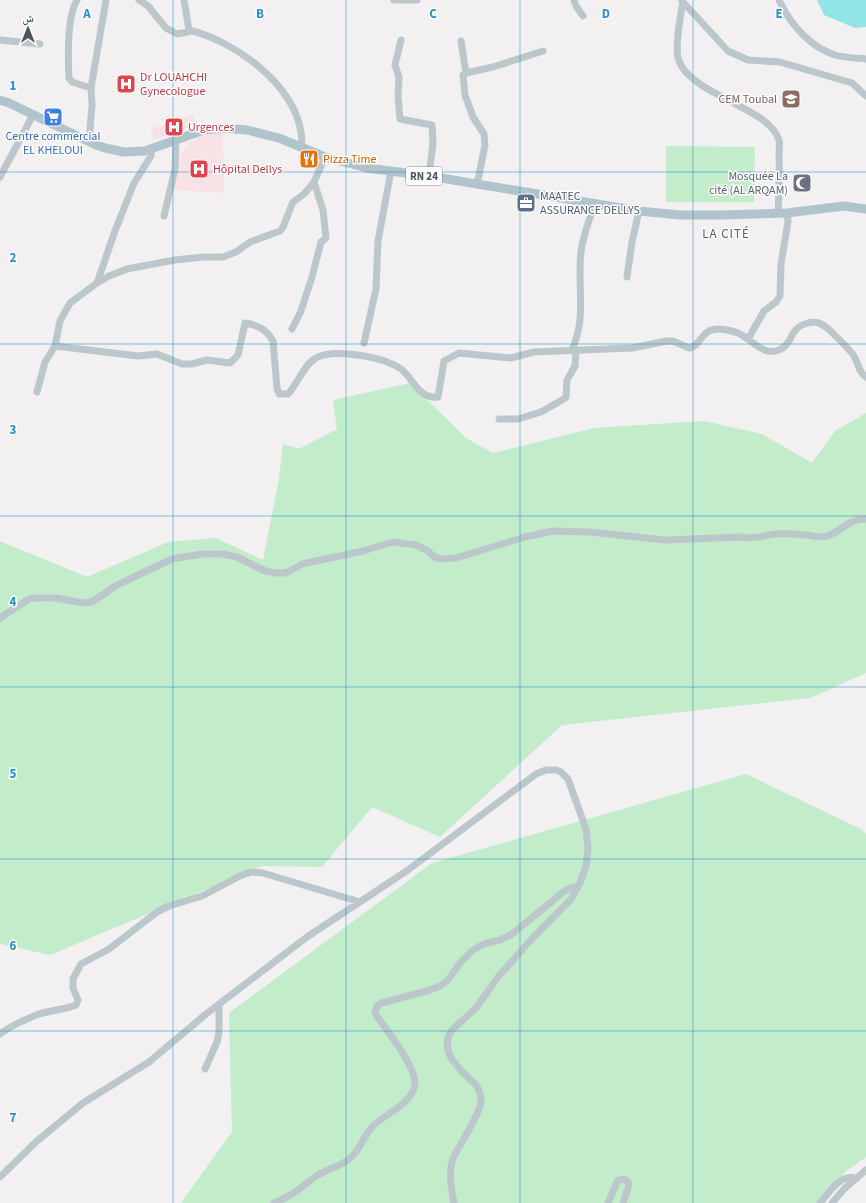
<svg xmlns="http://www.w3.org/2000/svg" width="866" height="1203" viewBox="0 0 866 1203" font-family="'Source Sans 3','Noto Naskh Arabic',sans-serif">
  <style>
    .medical { fill: #f9e2e5 }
    .green { fill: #c2ecca }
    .water { fill: #92e5e6 }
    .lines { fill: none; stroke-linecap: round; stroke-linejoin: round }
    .minor { stroke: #bcc7cb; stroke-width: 7 }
    .major { stroke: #b1c4cc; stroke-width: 9 }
    .grid { fill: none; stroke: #2a90c9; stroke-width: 1; stroke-opacity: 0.55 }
    .labels { text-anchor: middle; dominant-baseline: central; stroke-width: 3; stroke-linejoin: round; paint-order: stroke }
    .shield { fill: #fff; stroke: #80898d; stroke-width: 1 }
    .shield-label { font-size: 11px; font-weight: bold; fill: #49575c }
    .health-label { font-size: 12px; fill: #be3a42; stroke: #fff; text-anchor: start }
    .education-label { font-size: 12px; fill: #785e54; stroke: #fff; text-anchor: end }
    .shop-label { font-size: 12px; fill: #366cbe; stroke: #fff }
    .food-label { font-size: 12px; fill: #c56008; stroke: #fff; text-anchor: start }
    .worship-label { font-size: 12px; fill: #5b616d; stroke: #fff; text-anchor: end }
    .service-label { font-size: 12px; fill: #4e5e75; stroke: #fff; text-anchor: start }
    .neighbourhood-label { font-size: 13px; letter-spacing: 1px; fill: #5d6164; stroke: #fff }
    .grid-label { font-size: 13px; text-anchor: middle; font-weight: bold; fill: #2a90c9; stroke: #fff; stroke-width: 3; stroke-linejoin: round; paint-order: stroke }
  </style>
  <rect width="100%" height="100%" fill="#f2f0f0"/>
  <path class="medical" d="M 121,79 L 132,81 L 131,88 L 119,87 Z
    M 193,114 L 197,125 L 154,139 L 151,129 Z
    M 223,133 L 224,193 L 173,190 L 174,161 L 190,142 L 202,136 Z"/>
  <path class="green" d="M 666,146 L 755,147 L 754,202 L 666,202 Z
    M 410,383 L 466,438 L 493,453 L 594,428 L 704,421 L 762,434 L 812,463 L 835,431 L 866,413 L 866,673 L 810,698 L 562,725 L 440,837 L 372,807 L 322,867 L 262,866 L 50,955 L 0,944 L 0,541 L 87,577 L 168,542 L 216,538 L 263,560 L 279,479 L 283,444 L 299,449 L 337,429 L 333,400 Z
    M 746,774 L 861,829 L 866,834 L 866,1157 L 846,1171 L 830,1191 L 819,1203 L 181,1203 L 232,1132 L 229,1013 L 432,863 Z"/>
  <path class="water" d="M 817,0 L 866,0 L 866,27 L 855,28 L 824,15 Z"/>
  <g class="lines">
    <path class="minor" d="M 77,0 C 67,17 68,58 69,78 L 72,82 L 91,88
      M 139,0 L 148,6 L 166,28 L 177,34 L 188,32 L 189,30 L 184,0
      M 394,0 L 417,0
      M 574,0 L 576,6 L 583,16
      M 779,0 C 790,24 810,47 835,55 C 845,58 856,58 866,59
      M 682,1 L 728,51 L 748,60 L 780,62 L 852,83 L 866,96
      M 684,4 L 682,6 C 680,21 675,43 678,58 C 688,95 770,107 779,140 C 780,145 779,151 779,155 C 780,174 779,194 778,213
      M 189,30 C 234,41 293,83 301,132 C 302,137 302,142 302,147
      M 0,40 L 40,44
      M 401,40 L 395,65 L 399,77 L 398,96 L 400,119 L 432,125 L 433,143 L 429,176
      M 461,41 L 466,73
      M 89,142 L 92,105 L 91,88 L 106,0
      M 0,177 L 33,115
      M 477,185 L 485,145 L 484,134 L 473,117 L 465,95 L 463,75 L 466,73 L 493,67 L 543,51
      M 164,216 L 175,169 L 176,139
      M 627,277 L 632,242 L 639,211
      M 97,283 L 109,276 L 127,269 L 175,260 L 203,257 L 223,257 L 236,252 L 250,242 L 280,231 L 283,227 L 293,202 L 304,194 L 314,182
      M 292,329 L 301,311 L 312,277 L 321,242 L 326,238 L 323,210 L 314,182 L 325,157
      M 748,339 L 764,311 L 776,302 L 780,296 L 781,264 L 788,221 L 787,213
      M 364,343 L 376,289 L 378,241 L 391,171
      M 55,346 L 138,356 L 157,354 L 182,364 L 192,364 L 207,360 L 230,363 L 238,355 L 245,323 C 258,325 266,329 273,341 L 277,388 L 279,394 L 288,394 C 297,385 304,364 316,358 C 334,348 384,357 401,369 C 414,379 418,399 438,397 L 444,361 L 459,353 L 511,358 L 534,352 L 632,348 L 667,341 L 673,341 L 689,348 C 704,346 699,324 727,330 C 734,331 743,335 749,340 C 759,347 768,356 781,349 C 789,345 790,338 794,332 C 799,324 813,320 821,324 C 828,327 850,350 854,356 C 858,363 859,373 866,377
      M 572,350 C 587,317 577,287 581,252 C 583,235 589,220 595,204
      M 37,392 L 45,362 L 55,346 L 60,321 L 70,303 L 97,283 L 115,231 L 134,183 L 151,156 L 151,149
      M 499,419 L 518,419 L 541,412 L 564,399 L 566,397 L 567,380 L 575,366 L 576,350
      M 0,618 L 29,599 L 35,598 L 56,598 L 84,603 L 92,602 L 117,585 L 172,559 L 202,554 L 223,554 L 237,557 L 265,571 L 276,573 L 286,573 L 302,564 L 363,551 L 393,542 L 416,545 L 428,551 L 434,557 L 442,559 L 456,558 L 525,537 L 553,531 L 590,532 L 665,540 L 742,537 C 753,540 765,535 776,534 C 786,533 796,534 806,535 C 814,536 819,538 827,536 C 842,531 848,519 866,519
      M 0,1034 C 12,1025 26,1019 39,1014 C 51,1010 64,1010 76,1005 L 78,1000 L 73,988 L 73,979 L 81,964 L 109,949 L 157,912 L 169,906 L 202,896 L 240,876 L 251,872 L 263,873 L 360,902
      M 205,1069 L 217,1042 L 219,1032 L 219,1004
      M 0,1177 L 37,1141 L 83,1103 L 149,1062 L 206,1014 L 307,937 L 408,870 L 536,774 L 546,770 L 556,770 L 561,772 L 568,779 L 586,829 L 588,848 L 586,866 L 580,883 L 571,899 L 528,943 L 498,977 L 476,1008 L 451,1031 C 438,1054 462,1071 477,1086 C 479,1091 482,1096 481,1101 C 481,1112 459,1146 453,1158 C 448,1173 451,1187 454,1203
      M 274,1203 C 283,1199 291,1195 298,1190 C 305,1185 311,1179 318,1175 C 327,1169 339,1167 348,1160 C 361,1151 363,1134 375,1124 C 387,1113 413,1103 415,1084 C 416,1067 386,1029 376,1015 L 375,1012 L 377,1006 L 382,1003 L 430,990 L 440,986 L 448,980 L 460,963 L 473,950 L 484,944 L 500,940 L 511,935 L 563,892 L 570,888 L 578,887
      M 608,1203 L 618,1180 L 624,1179 L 627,1181 L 629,1185 L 623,1203
      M 820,1203 C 829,1193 840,1174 855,1178
      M 832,1203 L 844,1189 L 866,1170"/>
    <path class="major" d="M 0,100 L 9,103 L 94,144 L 105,148 L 124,152 L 145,151 L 204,130 L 224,128 L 247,130 L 279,138 L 325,157 L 367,168 L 429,176 L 639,211 L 680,215 L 722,215 L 787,213 L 844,206 L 866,209"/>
  </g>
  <path class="grid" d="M 173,0 L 173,1203M 346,0 L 346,1203M 520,0 L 520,1203M 693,0 L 693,1203M 0,172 L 866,172M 0,344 L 866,344M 0,516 L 866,516M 0,687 L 866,687M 0,859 L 866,859M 0,1031 L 866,1031"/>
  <defs>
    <g id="hospital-square" transform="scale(1)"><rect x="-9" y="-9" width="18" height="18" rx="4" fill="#e0444e" stroke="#fff"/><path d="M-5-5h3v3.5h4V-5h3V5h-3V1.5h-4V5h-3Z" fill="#fff"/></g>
    <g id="school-square" transform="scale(1)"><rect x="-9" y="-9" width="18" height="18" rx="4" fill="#8d6e63" stroke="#fff"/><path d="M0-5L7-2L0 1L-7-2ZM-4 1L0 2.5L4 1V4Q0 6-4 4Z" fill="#fff"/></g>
    <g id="supermarket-square" transform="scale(1)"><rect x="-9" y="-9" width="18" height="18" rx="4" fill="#3f7fe0" stroke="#fff"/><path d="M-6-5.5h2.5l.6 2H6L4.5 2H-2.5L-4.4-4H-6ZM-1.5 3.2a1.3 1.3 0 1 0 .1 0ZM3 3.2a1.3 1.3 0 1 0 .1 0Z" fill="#fff"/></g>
    <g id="restaurant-square" transform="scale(1)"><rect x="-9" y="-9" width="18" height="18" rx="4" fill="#e8710a" stroke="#fff"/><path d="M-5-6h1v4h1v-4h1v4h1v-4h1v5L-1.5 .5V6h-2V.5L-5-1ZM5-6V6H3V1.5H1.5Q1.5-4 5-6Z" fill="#fff"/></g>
    <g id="mosque-square" transform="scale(1)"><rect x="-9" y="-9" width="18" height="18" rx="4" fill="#6b7280" stroke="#fff"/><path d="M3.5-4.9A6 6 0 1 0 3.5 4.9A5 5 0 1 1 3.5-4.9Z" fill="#fff"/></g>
    <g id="office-square" transform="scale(1)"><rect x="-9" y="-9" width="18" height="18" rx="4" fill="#5c6f8a" stroke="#fff"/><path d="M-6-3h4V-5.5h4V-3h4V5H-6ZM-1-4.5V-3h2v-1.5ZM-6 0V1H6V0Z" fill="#fff"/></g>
  </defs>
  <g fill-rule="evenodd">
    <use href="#hospital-square" x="126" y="84"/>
    <use href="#school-square" x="791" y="99"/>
    <use href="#supermarket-square" x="53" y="117"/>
    <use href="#hospital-square" x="174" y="127"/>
    <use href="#restaurant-square" x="309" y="159"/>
    <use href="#hospital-square" x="199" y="169"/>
    <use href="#mosque-square" x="802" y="183"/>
    <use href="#office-square" x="526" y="203"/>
  </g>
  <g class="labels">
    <rect class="shield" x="406" y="167" width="36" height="18" rx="3"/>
    <g class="shield-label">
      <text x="424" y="176">RN 24</text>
    </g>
    <g class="health-label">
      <text x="140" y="77">Dr LOUAHCHI<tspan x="140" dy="14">Gynecologue</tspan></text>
      <text x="188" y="127">Urgences</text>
      <text x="213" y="169">Hôpital Dellys</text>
    </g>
    <g class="education-label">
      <text x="777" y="99">CEM Toubal</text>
    </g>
    <g class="shop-label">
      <text x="53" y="136">Centre commercial<tspan x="53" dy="14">EL KHELOUI</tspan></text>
    </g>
    <g class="food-label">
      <text x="323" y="159">Pizza Time</text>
    </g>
    <g class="worship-label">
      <text x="788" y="176">Mosquée La<tspan x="788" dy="14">cité (AL ARQAM)</tspan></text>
    </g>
    <g class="service-label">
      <text x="540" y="196">MAATEC<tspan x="540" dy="14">ASSURANCE DELLYS</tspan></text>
    </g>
    <g class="neighbourhood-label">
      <text x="726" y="234">LA CITÉ</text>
    </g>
  </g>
  <g class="grid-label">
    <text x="87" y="18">A</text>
    <text x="260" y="18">B</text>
    <text x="433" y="18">C</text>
    <text x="606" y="18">D</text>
    <text x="779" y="18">E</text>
    <text x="13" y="90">1</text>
    <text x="13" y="262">2</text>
    <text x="13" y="434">3</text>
    <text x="13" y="606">4</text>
    <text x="13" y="778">5</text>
    <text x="13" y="950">6</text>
    <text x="13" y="1122">7</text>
  </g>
  <g transform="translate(28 28)" stroke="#ffffff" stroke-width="3" paint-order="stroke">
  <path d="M0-3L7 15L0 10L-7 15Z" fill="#49575c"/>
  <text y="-6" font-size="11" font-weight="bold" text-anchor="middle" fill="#49575c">ش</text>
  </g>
</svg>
